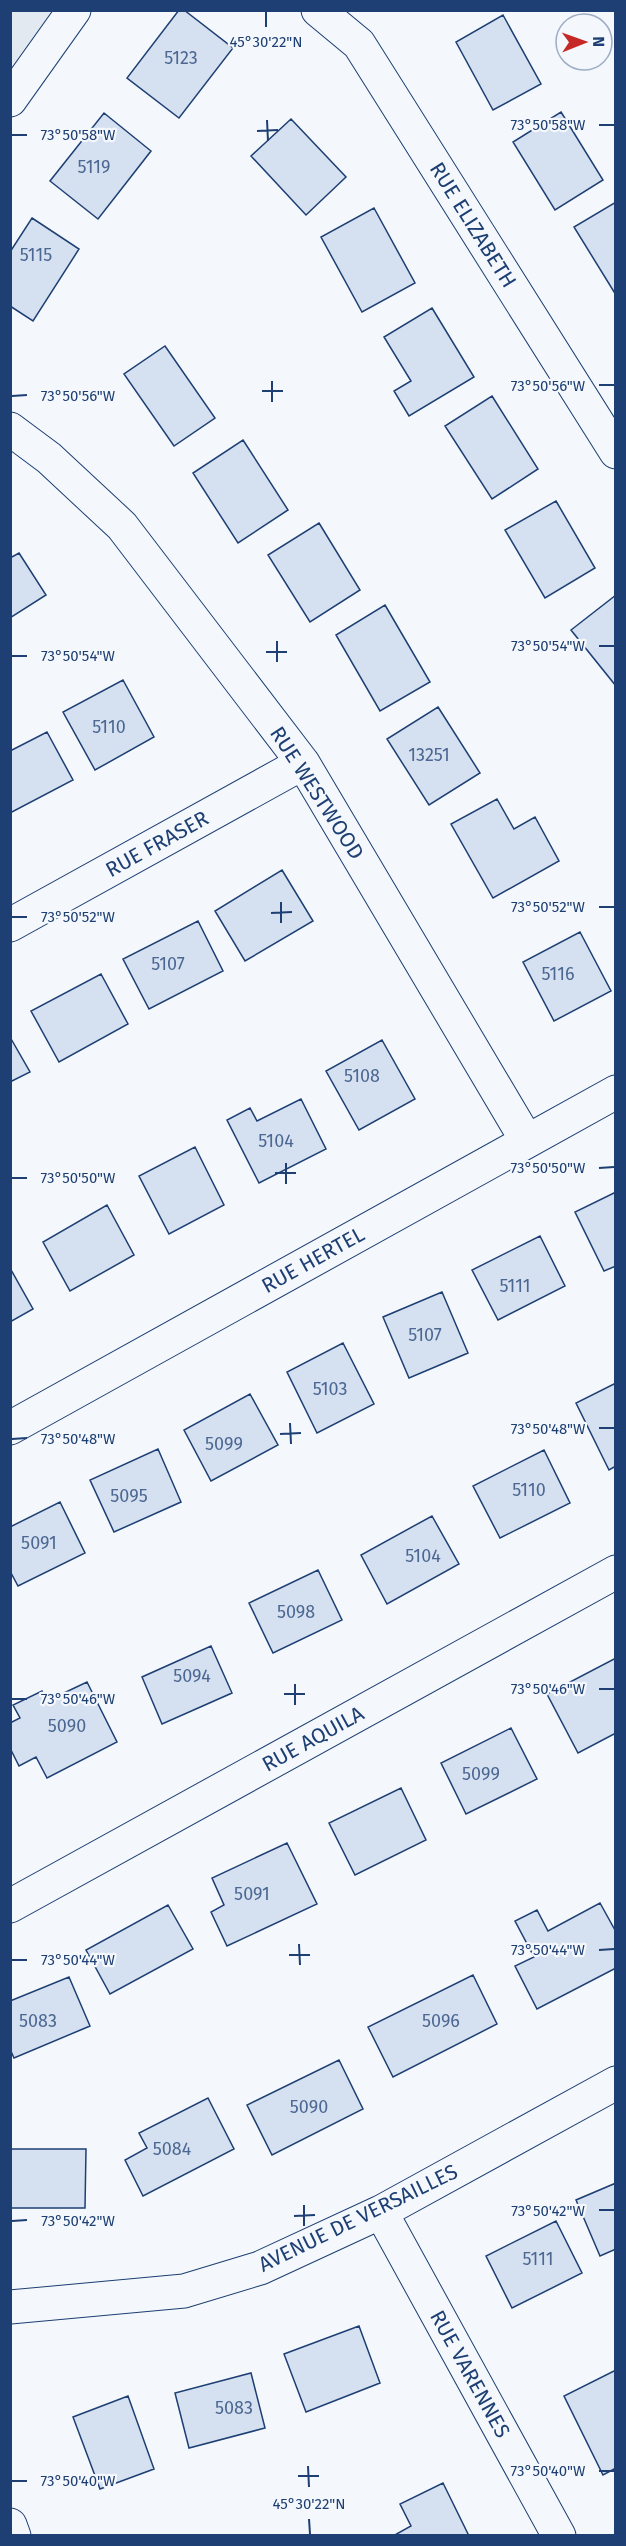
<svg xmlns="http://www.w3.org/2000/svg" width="626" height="2546" viewBox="0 0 626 2546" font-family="'Fira Sans',sans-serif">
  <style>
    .green { fill: #e3e9f0; stroke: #687fa3; stroke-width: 1.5 }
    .building { fill: #d5e0f0; stroke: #1d3f73; stroke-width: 1.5 }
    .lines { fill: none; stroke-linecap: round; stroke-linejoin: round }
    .minor-casing { stroke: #1d3f73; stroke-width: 35 }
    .minor { stroke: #f4f7fb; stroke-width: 33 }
    .ticks { fill: none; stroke: #1d3f73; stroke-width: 2 }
    .labels { text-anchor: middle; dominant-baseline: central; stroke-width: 4.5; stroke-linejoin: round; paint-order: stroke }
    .number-label { font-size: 18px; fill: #4b6792 }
    .street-label { font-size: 21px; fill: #1d3f73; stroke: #f4f7fb }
    .ticks-label { font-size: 15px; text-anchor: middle; fill: #1d3f73; stroke: #f4f7fb; stroke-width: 4.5; stroke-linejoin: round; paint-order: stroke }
  </style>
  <rect width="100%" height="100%" fill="#f4f7fb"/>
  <path class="green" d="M 11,11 L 74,11 L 11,100 Z"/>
  <path class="building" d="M 179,10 L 184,10 L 233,48 L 179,118 L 127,78 Z
    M 503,15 L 541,84 L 493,110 L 456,42 Z
    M 561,112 L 603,180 L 555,210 L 513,142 Z
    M 104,113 L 151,151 L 98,219 L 50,181 Z
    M 291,119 L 346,177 L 306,215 L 251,156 Z
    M 616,202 L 616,295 L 574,227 Z
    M 374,208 L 415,283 L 362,312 L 321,237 Z
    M 32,218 L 79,249 L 33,321 L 10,306 L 10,252 Z
    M 432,308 L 474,377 L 409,416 L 394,391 L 411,381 L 384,337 Z
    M 165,346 L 215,418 L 174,446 L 124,374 Z
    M 492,396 L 538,469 L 492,499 L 445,426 Z
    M 243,440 L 288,510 L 238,543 L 193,473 Z
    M 556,501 L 595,568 L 545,598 L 505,530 Z
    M 319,523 L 360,590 L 310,622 L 268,555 Z
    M 19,553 L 46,595 L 10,618 L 10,558 Z
    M 616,595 L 616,686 L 571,630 Z
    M 385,605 L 430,682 L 380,711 L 336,635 Z
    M 123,680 L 154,737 L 95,770 L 63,712 Z
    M 438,707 L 480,773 L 429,805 L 387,739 Z
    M 47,732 L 73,780 L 10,813 L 10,751 Z
    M 497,799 L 514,829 L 535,817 L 559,861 L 493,898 L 451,824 Z
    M 282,870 L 313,921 L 245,961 L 215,911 Z
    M 198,921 L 223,971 L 149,1009 L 123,959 Z
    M 580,932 L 611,991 L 554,1021 L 523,962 Z
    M 101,974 L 128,1024 L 59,1062 L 31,1011 Z
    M 10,1037 L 30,1072 L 10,1082 Z
    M 382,1040 L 415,1099 L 359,1130 L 326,1071 Z
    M 301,1099 L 326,1149 L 259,1183 L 227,1120 L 250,1108 L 257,1121 Z
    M 195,1147 L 224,1205 L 169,1234 L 139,1176 Z
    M 616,1192 L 616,1266 L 604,1271 L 575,1212 Z
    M 107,1205 L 134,1255 L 70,1291 L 43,1242 Z
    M 540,1236 L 565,1286 L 498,1320 L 472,1270 Z
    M 10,1268 L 33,1309 L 10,1322 Z
    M 442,1292 L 468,1353 L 409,1378 L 383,1317 Z
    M 343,1343 L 374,1404 L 317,1433 L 287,1372 Z
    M 616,1383 L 616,1466 L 609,1470 L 576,1403 Z
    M 250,1394 L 278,1445 L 211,1481 L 184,1430 Z
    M 158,1449 L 181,1502 L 114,1532 L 90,1480 Z
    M 544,1450 L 570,1503 L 500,1538 L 473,1486 Z
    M 60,1502 L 85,1553 L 18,1586 L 10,1571 L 10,1527 Z
    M 432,1516 L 459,1564 L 387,1604 L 361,1555 Z
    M 318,1570 L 342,1620 L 273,1653 L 249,1603 Z
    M 211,1646 L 232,1693 L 162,1724 L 142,1677 Z
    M 616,1658 L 616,1733 L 578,1753 L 547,1694 Z
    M 87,1682 L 117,1742 L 47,1778 L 36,1757 L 19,1766 L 10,1748 L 10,1723 L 20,1718 L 13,1705 L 42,1691 L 47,1701 Z
    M 511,1728 L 537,1779 L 466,1814 L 441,1763 Z
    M 401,1788 L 426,1840 L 355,1875 L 329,1823 Z
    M 287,1843 L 317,1904 L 227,1946 L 211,1912 L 224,1905 L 212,1878 Z
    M 600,1903 L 616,1932 L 616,1968 L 537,2009 L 515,1966 L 534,1957 L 515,1921 L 537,1910 L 548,1931 Z
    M 168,1905 L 193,1949 L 110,1994 L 86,1950 Z
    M 473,1975 L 497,2024 L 393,2077 L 368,2027 Z
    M 69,1977 L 90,2026 L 14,2058 L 10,2049 L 10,2001 Z
    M 339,2060 L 363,2109 L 272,2155 L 247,2105 Z
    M 208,2098 L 234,2149 L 143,2196 L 125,2160 L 147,2148 L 139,2133 Z
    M 10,2149 L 86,2149 L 85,2208 L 10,2208 Z
    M 616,2183 L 616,2249 L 600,2256 L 576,2200 Z
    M 556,2221 L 582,2273 L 512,2308 L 486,2256 Z
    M 359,2326 L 380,2383 L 306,2412 L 284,2354 Z
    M 616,2370 L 616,2468 L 603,2475 L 564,2396 Z
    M 251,2373 L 265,2428 L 189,2448 L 175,2393 Z
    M 128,2396 L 154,2469 L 100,2489 L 73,2417 Z
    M 443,2483 L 469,2536 L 393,2536 L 411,2526 L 400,2504 Z"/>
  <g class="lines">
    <g class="minor-casing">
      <path id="minor" d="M 318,10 L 359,44 L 616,452
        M 10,100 L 74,10
        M 10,429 L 49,458 L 122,526 L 303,763 L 527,1141
        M 10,925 L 303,763
        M 10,1428 L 616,1092
        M 10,1906 L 616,1572
        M 381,2212 L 559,2536
        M 10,2307 L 184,2291 L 260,2268 L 381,2212 L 616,2083
        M 10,2525 L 14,2536"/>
    </g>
    <use href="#minor" class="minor"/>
  </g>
  <path class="ticks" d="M 266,12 L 266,27M 267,120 L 268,141M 599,125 L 614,125M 257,131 L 278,130M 12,135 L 27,135M 272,381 L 272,402M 599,385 L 614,385M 262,391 L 283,391M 12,396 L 27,395M 277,641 L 277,662M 599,646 L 614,646M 266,652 L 287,652M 12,656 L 27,656M 281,902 L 281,923M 599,907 L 614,907M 271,913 L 292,912M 12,917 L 27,917M 286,1163 L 286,1184M 599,1168 L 614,1167M 275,1173 L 296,1173M 12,1178 L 27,1178M 290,1423 L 291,1444M 599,1428 L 614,1428M 280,1434 L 301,1433M 12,1439 L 27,1438M 295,1684 L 295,1705M 599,1689 L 614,1689M 284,1694 L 305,1694M 12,1699 L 27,1699M 299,1944 L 300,1965M 599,1950 L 614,1949M 289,1955 L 310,1955M 12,1960 L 27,1960M 304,2205 L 304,2226M 599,2210 L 614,2210M 294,2216 L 315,2215M 12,2221 L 27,2220M 308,2466 L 309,2487M 599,2471 L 614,2471M 298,2476 L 319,2476M 12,2481 L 27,2481M 309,2519 L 310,2534"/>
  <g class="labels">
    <g class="number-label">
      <text x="181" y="58">5123</text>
      <text x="94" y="167">5119</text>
      <text x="36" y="255">5115</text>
      <text x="109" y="727">5110</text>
      <text x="429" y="755">13251</text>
      <text x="168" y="964">5107</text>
      <text x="558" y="974">5116</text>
      <text x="362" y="1076">5108</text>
      <text x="276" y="1141">5104</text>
      <text x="515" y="1286">5111</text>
      <text x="425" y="1335">5107</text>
      <text x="330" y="1389">5103</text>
      <text x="224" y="1444">5099</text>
      <text x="529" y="1490">5110</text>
      <text x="129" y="1496">5095</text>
      <text x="39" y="1543">5091</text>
      <text x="423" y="1556">5104</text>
      <text x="296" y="1612">5098</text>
      <text x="192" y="1676">5094</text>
      <text x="67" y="1726">5090</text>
      <text x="481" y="1774">5099</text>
      <text x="252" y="1894">5091</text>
      <text x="38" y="2021">5083</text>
      <text x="441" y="2021">5096</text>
      <text x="309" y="2107">5090</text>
      <text x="172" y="2149">5084</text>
      <text x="538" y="2259">5111</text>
      <text x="234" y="2408">5083</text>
    </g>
    <g class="street-label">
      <text transform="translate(473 225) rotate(58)">RUE ELIZABETH</text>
      <text transform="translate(317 793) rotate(57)">RUE WESTWOOD</text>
      <text transform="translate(157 844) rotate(-29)">RUE FRASER</text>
      <text transform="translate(313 1260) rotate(-29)">RUE HERTEL</text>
      <text transform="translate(313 1739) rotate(-29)">RUE AQUILA</text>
      <text transform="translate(358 2218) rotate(-26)">AVENUE DE VERSAILLES</text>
      <text transform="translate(470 2374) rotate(61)">RUE VARENNES</text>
    </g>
  </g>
  <g class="ticks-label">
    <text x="266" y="47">45°30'22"N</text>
    <text x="548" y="130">73°50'58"W</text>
    <text x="78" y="140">73°50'58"W</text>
    <text x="548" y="391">73°50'56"W</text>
    <text x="78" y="401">73°50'56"W</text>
    <text x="548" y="651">73°50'54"W</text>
    <text x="78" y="661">73°50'54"W</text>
    <text x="548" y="912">73°50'52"W</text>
    <text x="78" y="922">73°50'52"W</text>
    <text x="548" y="1173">73°50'50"W</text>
    <text x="78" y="1183">73°50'50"W</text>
    <text x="548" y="1434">73°50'48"W</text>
    <text x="78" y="1444">73°50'48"W</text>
    <text x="548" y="1694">73°50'46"W</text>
    <text x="78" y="1704">73°50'46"W</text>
    <text x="548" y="1955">73°50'44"W</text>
    <text x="78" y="1965">73°50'44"W</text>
    <text x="548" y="2216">73°50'42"W</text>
    <text x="78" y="2226">73°50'42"W</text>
    <text x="548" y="2476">73°50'40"W</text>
    <text x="78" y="2486">73°50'40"W</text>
    <text x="309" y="2509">45°30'22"N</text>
  </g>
  <rect width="626" height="2546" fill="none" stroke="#1d3f73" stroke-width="24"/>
  <g transform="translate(584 42) rotate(89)"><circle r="28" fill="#f4f7fb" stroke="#9eadc5" stroke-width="1.5"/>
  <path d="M0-4.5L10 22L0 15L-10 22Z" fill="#c62828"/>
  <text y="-9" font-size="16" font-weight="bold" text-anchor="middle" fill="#1d3f73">N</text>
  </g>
</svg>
